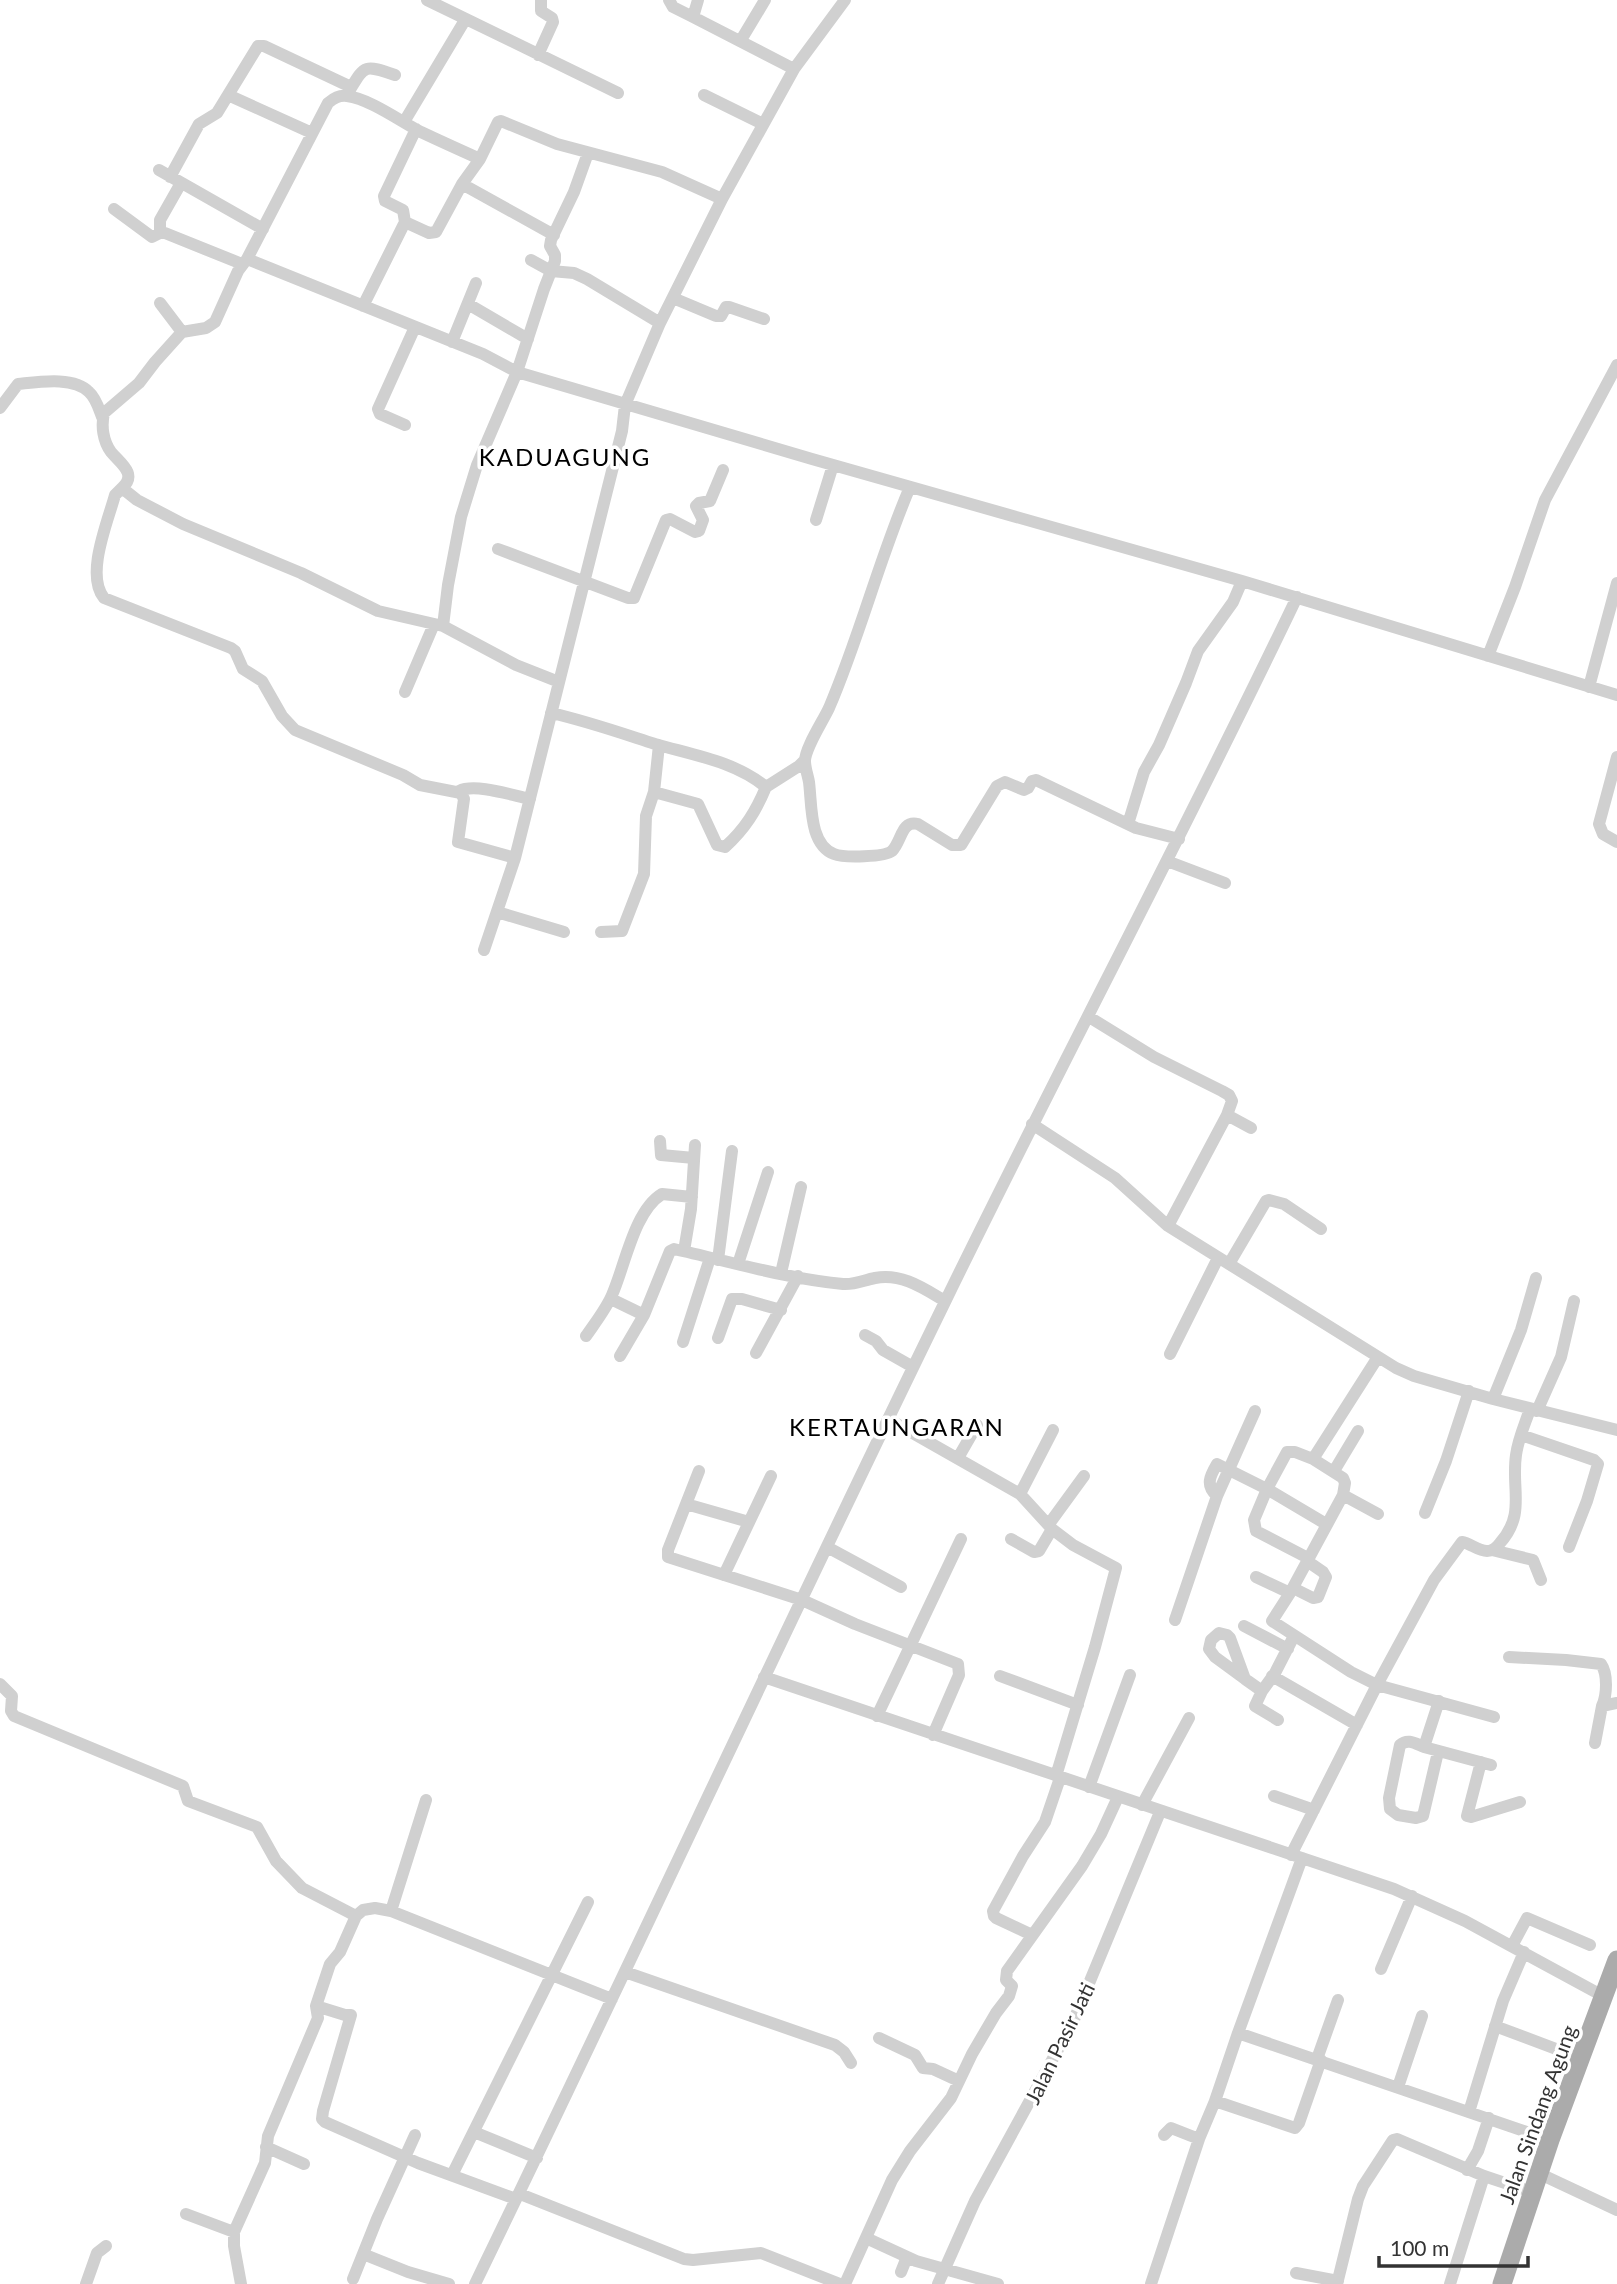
<svg xmlns="http://www.w3.org/2000/svg" width="1617" height="2284" viewBox="0 0 1617 2284" font-family="Lato,sans-serif">
  <style>
    .lines { fill: none; stroke-linecap: round; stroke-linejoin: round }
    .minor { stroke: #d0d0d0; stroke-width: 12 }
    .primary { stroke: #ababab; stroke-width: 19 }
    .labels { text-anchor: middle; dominant-baseline: central; stroke-width: 7; stroke-linejoin: round; paint-order: stroke }
    .street-label { font-size: 21px; fill: #333; stroke: #fff }
    .quarter-label { font-size: 24px; letter-spacing: 2px; fill: #000; stroke: #fff }
  </style>
  <rect width="100%" height="100%" fill="#fff"/>
  <g class="lines">
    <path class="minor" d="M 427,0 L 618,93
      M 669,0 L 673,7 L 693,17
      M 698,0 L 693,17 L 794,69
      M 741,40 L 765,0
      M 538,55 L 553,22 L 552,18 L 541,11 L 541,0
      M 348,93 C 365,65 363,64 395,75
      M 228,95 L 312,133
      M 704,95 L 763,124
      M 404,122 L 465,20
      M 159,170 L 263,229
      M 170,177 L 199,124 L 217,113 L 258,46 L 264,46 L 351,87
      M 462,184 L 554,235
      M 722,199 L 662,172 L 557,144 L 501,121 L 498,122 L 480,159 C 460,150 440,141 421,132 C 400,121 370,99 347,96 C 339,95 334,98 328,103 L 247,259 L 483,354 L 517,372 L 812,459 L 1242,581 L 1617,695
      M 114,209 L 152,237 L 160,233 L 165,233 L 242,264
      M 405,222 L 429,233 L 436,232 L 462,184 L 480,159
      M 160,233 L 160,220 L 181,183
      M 531,260 L 551,271 L 574,273 L 587,279 L 660,323
      M 673,298 L 716,316 L 721,316 L 726,307 L 729,307 L 764,319
      M 160,303 L 182,332
      M 468,304 L 528,339
      M 363,306 L 405,222 L 403,210 L 385,201 L 384,196 L 416,129
      M 452,342 L 476,283
      M 0,408 L 18,384 C 38,382 74,376 89,392 C 96,398 99,409 102,417
      M 405,425 L 380,414 L 378,409 L 415,327
      M 910,487 C 879,559 860,636 829,708 C 823,721 805,748 805,761 C 805,768 808,776 809,782 C 812,805 809,844 834,854 C 844,858 885,857 892,851 C 902,841 901,820 918,824 L 952,845 L 961,845 L 997,786 L 1005,782 L 1024,790 L 1028,788 L 1032,781 L 1036,780 L 1136,828 L 1179,839
      M 122,488 C 138,474 120,463 111,452 C 103,441 101,426 104,413 L 139,383 L 155,362 L 182,332 L 206,328 L 215,322 L 238,271 L 247,259
      M 816,520 L 833,465
      M 498,549 L 628,598 L 634,598 L 666,520 L 670,519 L 695,532 L 699,531 L 703,520 L 696,506 L 699,503 L 710,501 L 723,470
      M 443,626 L 378,611 L 301,573 L 183,524 L 137,500 L 122,488 L 115,495 C 108,521 85,575 104,598 L 231,648 L 235,651 L 243,669 L 262,681 L 282,716 L 295,730 L 403,775 L 420,785 L 461,793 L 464,799 L 458,842 L 515,858
      M 1488,656 L 1515,587 L 1545,500 L 1617,365
      M 559,682 L 516,665 L 443,626 L 448,585 L 461,517 L 477,465 L 517,372 L 544,289 L 555,261 L 555,255 L 550,246 L 551,240 L 574,192 L 588,153
      M 1589,687 L 1617,583
      M 405,692 L 434,624
      M 551,713 C 587,721 621,733 655,744 C 693,755 734,761 766,787 L 799,766 L 805,760
      M 659,745 L 654,792 L 698,804 L 717,845 L 725,847 C 745,829 756,811 766,787
      M 1617,757 L 1599,824 L 1603,834 L 1617,842
      M 459,791 C 475,783 511,795 530,799
      M 1128,824 L 1144,772 L 1159,745 L 1186,683 L 1198,651 L 1233,602 L 1242,581
      M 1167,861 L 1225,883
      M 497,912 L 564,932
      M 601,932 L 622,931 L 644,874 L 646,816 L 654,792
      M 484,950 L 515,858 L 622,431 L 625,405 L 660,323 L 722,199 L 794,69 L 845,0
      M 1089,1017 L 1154,1057 L 1222,1091 L 1229,1095 L 1232,1101 L 1227,1115 L 1168,1226
      M 1227,1115 L 1251,1128
      M 1032,1124 L 1115,1178 L 1168,1226 L 1396,1368 L 1414,1376 L 1493,1399 L 1617,1430
      M 660,1141 L 661,1155 L 694,1158
      M 684,1251 L 691,1209 L 695,1145
      M 718,1260 L 732,1151
      M 738,1264 L 768,1172
      M 1229,1264 L 1266,1201 L 1269,1200 L 1284,1204 L 1321,1229
      M 781,1273 L 801,1187
      M 611,1299 L 644,1315 L 670,1251 L 674,1249 C 728,1261 788,1279 843,1284 C 855,1285 864,1280 875,1278 C 902,1273 923,1288 945,1301
      M 865,1335 L 876,1341 L 883,1350 L 913,1367
      M 586,1336 C 595,1323 606,1309 612,1295 C 625,1266 634,1211 662,1194 L 692,1197
      M 718,1338 L 732,1299 L 742,1299 L 781,1310
      M 683,1342 L 710,1258
      M 756,1353 L 798,1276
      M 1170,1354 L 1218,1258
      M 620,1356 L 644,1315
      M 1493,1399 L 1521,1330 L 1536,1278
      M 1537,1411 L 1561,1357 L 1574,1301
      M 888,1419 L 1020,1494 L 1052,1529 L 1073,1545 L 1116,1568 L 1095,1647 L 1056,1776
      M 1521,1435 L 1594,1460 L 1598,1464 L 1587,1501 L 1569,1547
      M 958,1458 L 977,1425
      M 1313,1459 L 1343,1478 L 1345,1483 L 1343,1495 L 1290,1593 L 1272,1621 L 1351,1672 L 1377,1685 L 1494,1717
      M 699,1471 L 668,1550 L 668,1557 L 802,1600 L 855,1624 L 958,1664 L 959,1675 L 933,1735
      M 1334,1471 L 1358,1431
      M 1020,1494 L 1053,1430
      M 1343,1495 L 1378,1514
      M 1217,1496 L 1255,1411
      M 686,1504 L 749,1522
      M 1425,1513 L 1446,1461 L 1469,1391
      M 1049,1524 L 1084,1476
      M 1011,1539 L 1034,1552 L 1039,1551 L 1052,1529
      M 827,1547 L 901,1587
      M 1492,1550 L 1533,1560 L 1541,1580
      M 1308,1558 L 1256,1531 L 1254,1520 L 1267,1489 L 1326,1524
      M 724,1575 L 771,1476
      M 1256,1577 L 1290,1593
      M 1293,1588 L 1313,1598 L 1318,1597 L 1326,1577 L 1323,1572 L 1307,1561
      M 1175,1620 L 1217,1496 C 1205,1485 1210,1476 1217,1464 L 1267,1489 L 1287,1452 L 1295,1452 L 1313,1459 L 1378,1357
      M 1244,1626 L 1288,1649
      M 1219,1633 L 1227,1635 L 1230,1638 L 1245,1679 L 1215,1657 L 1209,1649 L 1211,1640 Z
      M 1509,1657 L 1566,1660 L 1601,1664 C 1608,1674 1607,1695 1602,1706 L 1617,1703
      M 1000,1676 L 1078,1705
      M 1272,1676 L 1357,1725
      M 764,1677 L 1394,1889 L 1465,1921 L 1603,1996
      M 1245,1679 L 1262,1691 L 1275,1673 L 1294,1636
      M 0,1684 L 12,1696 L 11,1711 L 14,1716 L 183,1786 L 188,1801 L 257,1827 L 276,1861 L 302,1888 L 356,1916
      M 1262,1691 L 1255,1706 L 1278,1720
      M 1439,1701 L 1424,1747 L 1491,1765
      M 877,1716 L 961,1539
      M 1595,1743 L 1602,1706
      M 1424,1747 C 1416,1744 1408,1738 1400,1745 L 1389,1798 L 1390,1809 L 1398,1815 L 1416,1818 L 1423,1816 L 1438,1752
      M 1481,1762 L 1467,1816 L 1471,1817 L 1520,1802
      M 1089,1787 L 1130,1675
      M 1274,1796 L 1314,1810
      M 1142,1805 L 1189,1718
      M 1291,1855 L 1377,1685 L 1434,1580 L 1462,1542 C 1470,1543 1478,1551 1487,1551 C 1493,1551 1497,1547 1500,1543 C 1526,1514 1511,1489 1516,1455 C 1518,1439 1525,1424 1530,1409
      M 1302,1858 L 1238,2033 L 1550,2140
      M 391,1911 L 426,1800
      M 1032,1935 L 996,1918 L 994,1916 L 993,1911 L 1023,1856 L 1045,1822 L 1060,1778
      M 1512,1946 L 1527,1918 L 1590,1945
      M 1381,1969 L 1412,1896
      M 625,1972 L 835,2045 L 844,2052 L 851,2063
      M 316,2006 L 345,2015 L 351,2015 L 323,2111 L 322,2119 L 325,2122 L 418,2163 L 516,2199
      M 1495,2026 L 1580,2058
      M 879,2038 L 915,2055 L 923,2068 L 933,2069 L 959,2081
      M 1317,2059 L 1338,2000
      M 1398,2087 L 1422,2016
      M 1215,2101 L 1295,2128 L 1299,2123 L 1321,2060
      M 1469,2112 L 1503,2001 L 1524,1952
      M 474,2132 L 537,2158
      M 1164,2135 L 1171,2128 L 1199,2139
      M 266,2147 L 304,2164
      M 1467,2170 L 1478,2151 L 1489,2118
      M 1538,2173 L 1617,2210
      M 452,2175 L 588,1902
      M 520,2194 L 684,2259 L 693,2260 L 761,2253 L 840,2284
      M 186,2214 L 234,2232
      M 866,2238 L 916,2261 L 998,2284
      M 363,2254 L 408,2272 L 449,2284
      M 901,2272 L 907,2257
      M 1296,2273 L 1338,2281
      M 353,2279 L 377,2219 L 415,2135
      M 86,2284 L 97,2253 L 106,2246
      M 241,2284 L 234,2246 L 234,2232 L 265,2163 L 268,2136 L 318,2018 L 316,2006 L 330,1964 L 340,1952 L 356,1916 L 363,1910 L 375,1908 L 391,1911 L 612,1999
      M 475,2284 C 633,1959 784,1631 943,1306 C 1058,1069 1183,836 1297,597
      M 845,2284 L 892,2180 L 910,2151 L 951,2098 L 972,2054 L 996,2013 L 1009,1996 L 1012,1986 L 1006,1980 L 1007,1971 L 1082,1866 L 1101,1834 L 1118,1797
      M 938,2284 L 975,2201 L 1073,2022 L 1160,1812
      M 1151,2284 L 1199,2139 L 1215,2101 L 1238,2033
      M 1337,2284 L 1358,2199 L 1363,2186 L 1393,2140 L 1397,2139 L 1484,2176 L 1532,2192
      M 1450,2284 L 1484,2176"/>
    <path class="primary" d="M 1502,2284 L 1550,2140 L 1617,1960"/>
  </g>
  <g class="labels">
    <g class="street-label">
      <text transform="translate(1059 2043) rotate(-64)">Jalan Pasir Jati</text>
      <text transform="translate(1537 2114) rotate(-70)">Jalan Sindang Agung</text>
    </g>
    <g class="quarter-label">
      <text x="565" y="456">KADUAGUNG</text>
      <text x="897" y="1426">KERTAUNGARAN</text>
    </g>
  </g>
  <path d="M1379 2256v10h149v-10" fill="none" stroke="#333333" stroke-width="3.5"/>
  <text x="1390" y="2256" font-size="21" fill="#333333" stroke="#ffffff" stroke-width="5" paint-order="stroke">100 m</text>
</svg>
